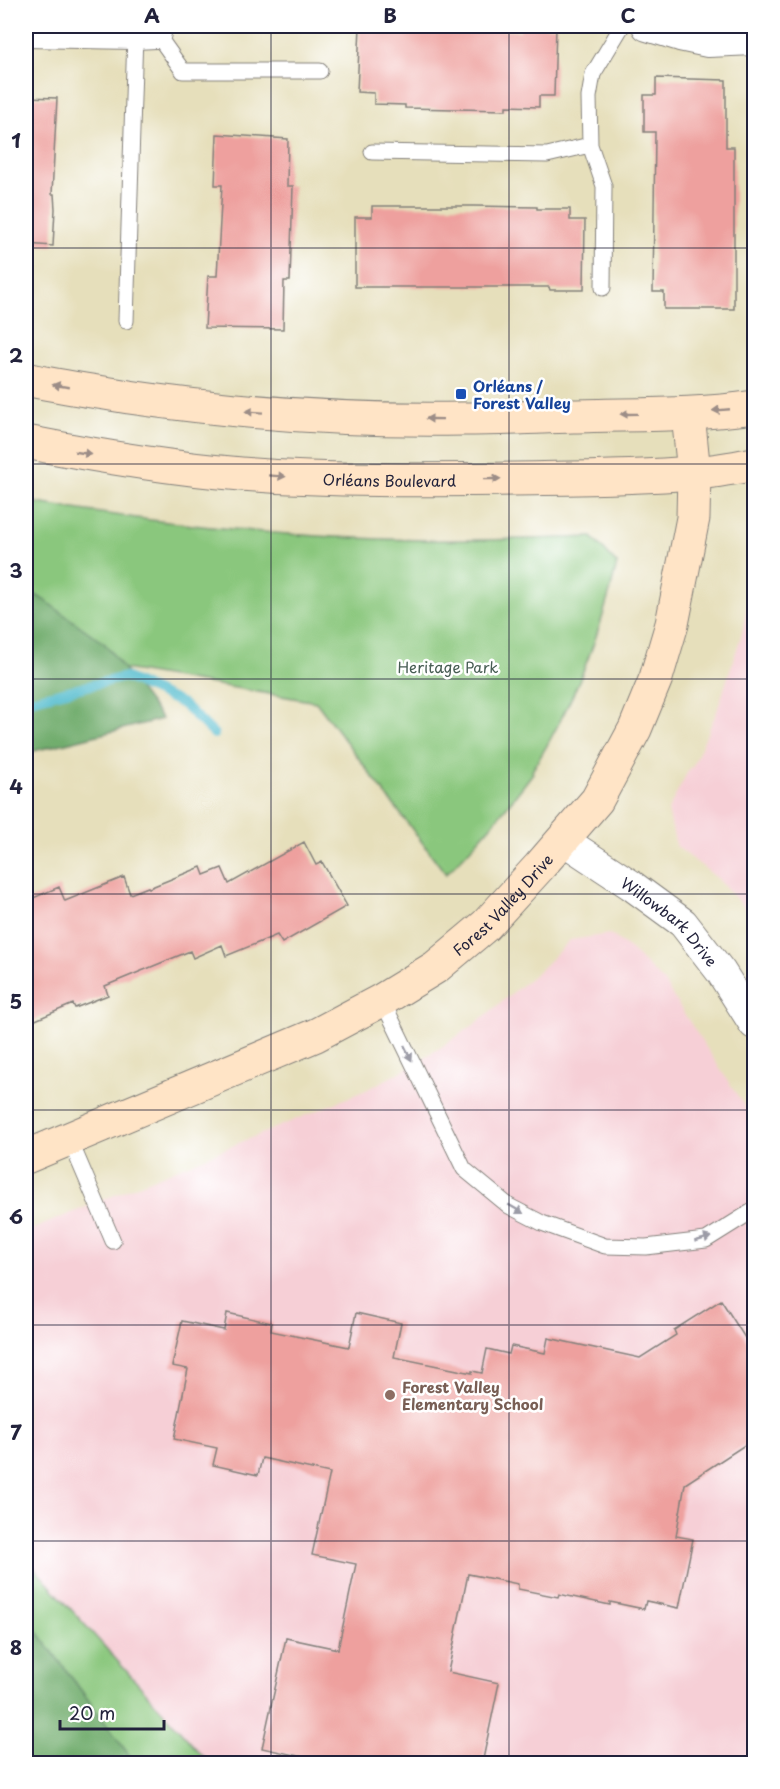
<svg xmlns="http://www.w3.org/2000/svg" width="780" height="1789" viewBox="0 0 780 1789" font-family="'Playpen Sans',sans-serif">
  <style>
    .built { fill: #f6cfd6 }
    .green { fill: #8ac77d; stroke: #56745c; stroke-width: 1.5 }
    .forest { fill: #6fac6c; stroke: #486754; stroke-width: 1.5 }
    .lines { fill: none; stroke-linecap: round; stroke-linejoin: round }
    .stream { stroke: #51bbcd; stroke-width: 10 }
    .building { fill: #eea09e }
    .lane-casing { stroke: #84807b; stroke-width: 17 }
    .street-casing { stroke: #84807b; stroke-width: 32 }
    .secondary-casing { stroke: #84807b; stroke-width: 35 }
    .lane { stroke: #fff; stroke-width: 15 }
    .street { stroke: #fff; stroke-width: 30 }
    .secondary { stroke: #ffe4c6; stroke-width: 33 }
    .oneway { fill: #9c8d87 }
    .oneway2 { fill: #9c9ca7 }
    .grid { fill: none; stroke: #22223b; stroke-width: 1.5; stroke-opacity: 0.55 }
    .transit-dot { fill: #1a4fb4; stroke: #fff; stroke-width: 2 }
    .education-dot { fill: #8d6e63; stroke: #fff; stroke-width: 2 }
    .labels { text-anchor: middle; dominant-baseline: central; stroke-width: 5; stroke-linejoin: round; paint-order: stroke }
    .transit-label { font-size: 15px; font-weight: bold; fill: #164399; stroke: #fff; text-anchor: start }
    .street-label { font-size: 15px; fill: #22223b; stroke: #fff }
    .park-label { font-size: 15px; fill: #465c52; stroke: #fff }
    .education-label { font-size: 15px; font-weight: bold; fill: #785e54; stroke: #fff; text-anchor: start }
    .neatline { fill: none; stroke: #22223b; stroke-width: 2 }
    .grid-label { font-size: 20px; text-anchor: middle; font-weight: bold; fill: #22223b }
  </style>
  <rect width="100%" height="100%" fill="#fff"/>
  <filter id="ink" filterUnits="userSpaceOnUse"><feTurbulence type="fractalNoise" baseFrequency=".0167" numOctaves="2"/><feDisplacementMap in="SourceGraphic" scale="12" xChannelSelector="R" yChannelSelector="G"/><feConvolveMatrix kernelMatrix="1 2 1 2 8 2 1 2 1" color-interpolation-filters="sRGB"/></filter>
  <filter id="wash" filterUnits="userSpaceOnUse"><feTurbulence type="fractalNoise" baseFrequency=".008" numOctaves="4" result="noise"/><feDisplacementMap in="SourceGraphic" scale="24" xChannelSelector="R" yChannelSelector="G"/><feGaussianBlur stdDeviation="1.35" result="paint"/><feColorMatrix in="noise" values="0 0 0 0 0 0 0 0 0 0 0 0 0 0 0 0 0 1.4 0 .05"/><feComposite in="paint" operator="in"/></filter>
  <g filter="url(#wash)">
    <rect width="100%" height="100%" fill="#e6dfbb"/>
    <path class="built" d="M 754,570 L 754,915 L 752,916 L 717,878 L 676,846 L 668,810 L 690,767 L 692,768 L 717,711 L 742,633 Z
      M 610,934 L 629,948 L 663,981 L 754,1121 L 754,1763 L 209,1763 L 26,1559 L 26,1232 L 366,1090 L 404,1070 L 440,1048 L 475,1024 L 540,970 L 570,940 Z"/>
    <path class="green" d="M 26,501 C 157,524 290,538 423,540 C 480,541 536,539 592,537 L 617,564 C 598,643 574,702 532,771 L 533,773 C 506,809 478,843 446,874 L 316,702 L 26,652 Z
      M 26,1559 L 209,1763 L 26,1763 Z"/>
    <path class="forest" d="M 26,589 L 44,600 L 105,644 L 162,719 L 26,753 Z
      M 26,1616 L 135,1763 L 26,1763 Z"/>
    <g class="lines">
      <path class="stream" d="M 26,701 L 125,677 L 183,704 L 214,734"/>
    </g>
    <g id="blocks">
      <path class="building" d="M 360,26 L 520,31 L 520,26 L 556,27 L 554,96 L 539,96 L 539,107 L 506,106 L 506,110 L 405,108 L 405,105 L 374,104 L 374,93 L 357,92 Z
        M 656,78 L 726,80 L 726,147 L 734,147 L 734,309 L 664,309 L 664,292 L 653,292 L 655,132 L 644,132 L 644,95 L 656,95 Z
        M 26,97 L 57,98 L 52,194 L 54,194 L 55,209 L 53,246 L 26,244 Z
        M 217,134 L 288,139 L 287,186 L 293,186 L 290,281 L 284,281 L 283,329 L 205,328 L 208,276 L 217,276 L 222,185 L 215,185 Z
        M 372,206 L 474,206 L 537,207 L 537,209 L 570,209 L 570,220 L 585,220 L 584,290 L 550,290 L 549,287 L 355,287 L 355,217 L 372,217 Z
        M 304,842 L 316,865 L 322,862 L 347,906 L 282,943 L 277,935 L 226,956 L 222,945 L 193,958 L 190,951 L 105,986 L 108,995 L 75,1008 L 73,1004 L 26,1024 L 26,901 L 59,887 L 65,901 L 124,877 L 130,894 L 148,887 L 149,888 L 201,867 L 204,875 L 222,868 L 229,884 Z
        M 721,1300 L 754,1352 L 754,1439 L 685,1484 L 676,1536 L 693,1539 L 679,1608 L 646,1601 L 644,1609 L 610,1602 L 610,1605 L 559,1594 L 558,1597 L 518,1589 L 518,1584 L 468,1574 L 448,1672 L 499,1683 L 482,1764 L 335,1764 L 262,1748 L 286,1638 L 338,1649 L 356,1564 L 312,1555 L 330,1473 L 262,1458 L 258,1475 L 213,1465 L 217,1448 L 174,1439 L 188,1369 L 172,1366 L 182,1321 L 224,1330 L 227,1313 L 272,1323 L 271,1331 L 349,1347 L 356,1313 L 401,1323 L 394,1357 L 472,1373 L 472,1371 L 482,1373 L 487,1349 L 509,1354 L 511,1346 L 545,1353 L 548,1338 L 640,1358 L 676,1335 L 674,1330 Z"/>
    </g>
  </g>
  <g filter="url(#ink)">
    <use href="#blocks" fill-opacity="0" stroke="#84807b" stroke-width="1.5"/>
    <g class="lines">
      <g class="lane-casing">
        <path id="lane" d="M 156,33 L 183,71 L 320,71
          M 372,152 L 547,155 L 590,145
          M 603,288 L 604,186 L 590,145 L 589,97 L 593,74 L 622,26
          M 126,321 L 135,34
          M 382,1000 L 464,1169 L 509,1206 L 542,1223 L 605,1246 L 646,1247 L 706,1240 L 754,1210
          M 69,1138 L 113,1241"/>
      </g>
      <g class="street-casing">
        <g id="street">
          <path d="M 647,26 L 680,36 L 708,42 L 754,40"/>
          <path d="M 26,32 L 135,34 L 156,33 L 156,26"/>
          <path id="s1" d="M 563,840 L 631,885 L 683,923 L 721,972 L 754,1024"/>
        </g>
      </g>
      <g class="secondary-casing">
        <g id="secondary">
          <path d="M 26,379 C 60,387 94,391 129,397 C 239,413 352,421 464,419 C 500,419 537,417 573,416 C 634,414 694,416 754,407"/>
          <path id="s2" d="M 26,442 C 97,456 169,468 241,474 C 332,481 423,480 514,479 C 573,478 633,478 691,473 C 712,472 734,468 754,464"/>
          <path id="s3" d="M 26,1157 L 316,1035 L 382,1000 L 436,967 L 486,925 L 539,867 L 597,800 L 635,729 L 656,678 L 672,624 L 693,518 L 694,473 L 688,414"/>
        </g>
      </g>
      <use href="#lane" class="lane"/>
      <use href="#street" class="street"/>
      <use href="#secondary" class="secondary"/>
    </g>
    <defs><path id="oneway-solid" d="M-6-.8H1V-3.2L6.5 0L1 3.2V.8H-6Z" transform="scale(1.5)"/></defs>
    <g class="oneway">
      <use href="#oneway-solid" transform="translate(61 386) rotate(-171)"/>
      <use href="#oneway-solid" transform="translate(721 410) rotate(175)"/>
      <use href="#oneway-solid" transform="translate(254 412) rotate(-176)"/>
      <use href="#oneway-solid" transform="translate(629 414) rotate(179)"/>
      <use href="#oneway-solid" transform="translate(434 419) rotate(-179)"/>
      <use href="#oneway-solid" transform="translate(83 453) rotate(9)"/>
      <use href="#oneway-solid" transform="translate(277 476) rotate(4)"/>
      <use href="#oneway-solid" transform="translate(492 479) rotate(-1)"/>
    </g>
    <g class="oneway2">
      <use href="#oneway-solid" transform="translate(408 1053) rotate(64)"/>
      <use href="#oneway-solid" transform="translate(516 1209) rotate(30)"/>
      <use href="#oneway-solid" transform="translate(703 1239) rotate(-16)"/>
    </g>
  </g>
  <path class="grid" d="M 271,26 L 271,1764M 509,26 L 509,1764M 26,248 L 754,248M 26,464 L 754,464M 26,679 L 754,679M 26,894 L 754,894M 26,1110 L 754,1110M 26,1325 L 754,1325M 26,1541 L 754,1541"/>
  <rect class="transit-dot" x="455" y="388" width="12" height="12" rx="3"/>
  <circle class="education-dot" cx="390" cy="1395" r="6"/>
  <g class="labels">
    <g class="transit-label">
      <text x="473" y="385">Orléans /<tspan x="473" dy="17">Forest Valley</tspan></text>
    </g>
    <g class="street-label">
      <text stroke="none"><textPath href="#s2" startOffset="366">Orléans Boulevard</textPath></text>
      <text stroke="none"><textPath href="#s3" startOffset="544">Forest Valley Drive</textPath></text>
      <text stroke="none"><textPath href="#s1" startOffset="135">Willowbark Drive</textPath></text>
    </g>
    <g class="park-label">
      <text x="448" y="666">Heritage Park</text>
    </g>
    <g class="education-label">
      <text x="402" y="1386">Forest Valley<tspan x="402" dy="17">Elementary School</tspan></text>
    </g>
  </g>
  <rect width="780" height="1789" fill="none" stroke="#fff" stroke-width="66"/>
  <path d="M60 1720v9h104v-9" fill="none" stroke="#22223b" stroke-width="3"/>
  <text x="69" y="1720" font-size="18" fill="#22223b" stroke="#ffffff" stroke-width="4.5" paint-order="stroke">20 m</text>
  <rect x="33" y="33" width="714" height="1723" class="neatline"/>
  <g class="grid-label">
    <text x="152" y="23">A</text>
    <text x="390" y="23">B</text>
    <text x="628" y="23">C</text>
    <text x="16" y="148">1</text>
    <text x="16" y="363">2</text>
    <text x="16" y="578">3</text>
    <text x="16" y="794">4</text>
    <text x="16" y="1009">5</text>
    <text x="16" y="1224">6</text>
    <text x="16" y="1440">7</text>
    <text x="16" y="1655">8</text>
  </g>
</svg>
